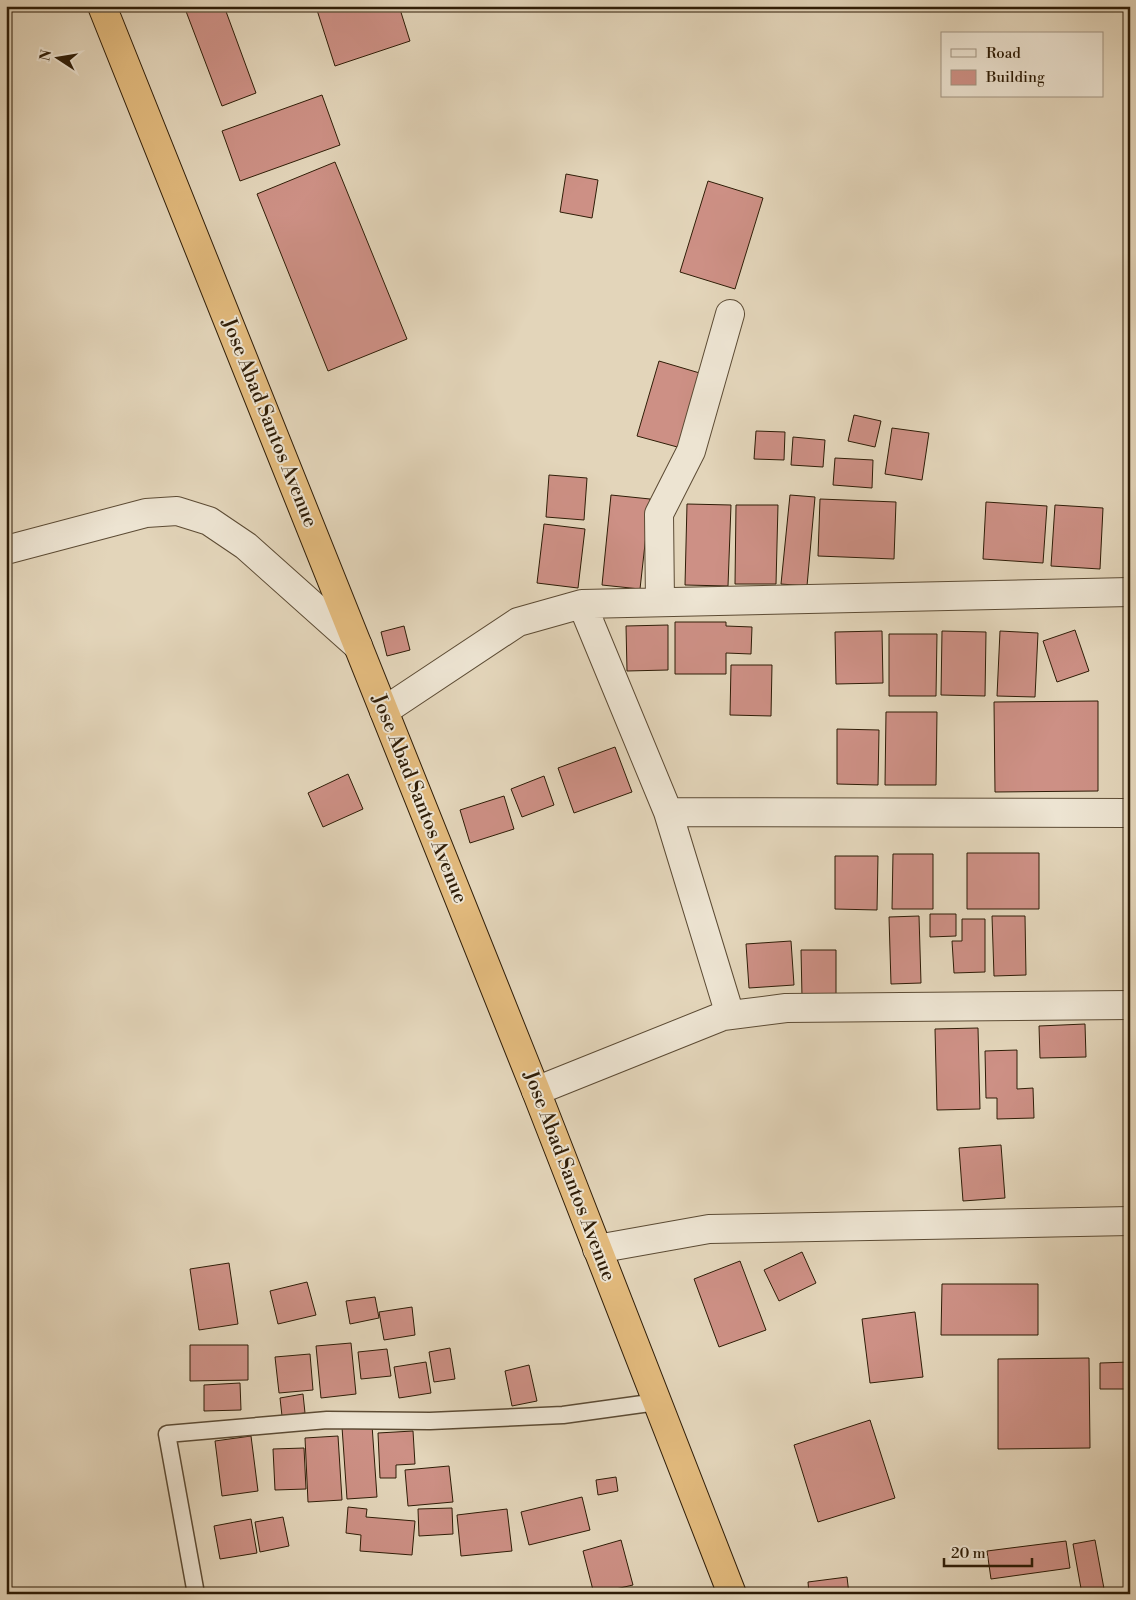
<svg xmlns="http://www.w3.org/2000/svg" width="1136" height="1600" viewBox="0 0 1136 1600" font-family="'Libre Bodoni',serif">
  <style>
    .building { fill: #cd9085; stroke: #2f1d07 }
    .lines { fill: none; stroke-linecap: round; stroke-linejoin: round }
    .service-casing { stroke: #5c4b34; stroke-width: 19 }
    .minor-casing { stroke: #5c4b34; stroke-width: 30 }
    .tertiary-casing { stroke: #5c4b34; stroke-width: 30 }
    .trunk-casing { stroke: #2f1d07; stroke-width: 30 }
    .service { stroke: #ede4d2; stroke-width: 16 }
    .minor { stroke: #ede4d2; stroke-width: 28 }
    .tertiary { stroke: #ede4d2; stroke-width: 28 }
    .trunk { stroke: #e2ba7d; stroke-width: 28 }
    .labels { text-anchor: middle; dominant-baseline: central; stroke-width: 4; stroke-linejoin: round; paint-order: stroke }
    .street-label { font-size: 20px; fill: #2f1d07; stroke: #ede4d2 }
  </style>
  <rect width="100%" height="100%" fill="#e3d5ba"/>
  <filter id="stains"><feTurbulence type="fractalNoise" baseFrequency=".004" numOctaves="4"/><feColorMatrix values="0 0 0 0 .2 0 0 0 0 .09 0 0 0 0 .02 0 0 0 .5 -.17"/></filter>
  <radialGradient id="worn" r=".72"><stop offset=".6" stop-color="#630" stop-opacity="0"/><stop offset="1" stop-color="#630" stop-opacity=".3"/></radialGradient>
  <path class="building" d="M 184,6 L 224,6 L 256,93 L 222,106 Z
    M 320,6 L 399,6 L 410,41 L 335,66 L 316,7 Z
    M 322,95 L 340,145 L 240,181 L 222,131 Z
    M 335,162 L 407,339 L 328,371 L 257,194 Z
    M 566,174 L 598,180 L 592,218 L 560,212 Z
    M 708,181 L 763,198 L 735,289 L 680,272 Z
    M 659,361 L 703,374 L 681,448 L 637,436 Z
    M 854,415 L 881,421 L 875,447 L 848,441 Z
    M 892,428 L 929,433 L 922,480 L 885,474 Z
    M 756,431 L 785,432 L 784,460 L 754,459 Z
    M 793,437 L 825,440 L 823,467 L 791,465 Z
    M 835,458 L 873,460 L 872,488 L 833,485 Z
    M 549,475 L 587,478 L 584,520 L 546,517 Z
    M 611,495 L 650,499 L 640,589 L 602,585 Z
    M 790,495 L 815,497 L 807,586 L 781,584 Z
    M 820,499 L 896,502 L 894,559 L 818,556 Z
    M 986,502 L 1047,506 L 1043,563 L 983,559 Z
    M 687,504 L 731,505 L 728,586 L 685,585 Z
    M 736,505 L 778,505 L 776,584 L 735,584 Z
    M 1055,505 L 1103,508 L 1100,569 L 1051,566 Z
    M 544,524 L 585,529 L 578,588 L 537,583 Z
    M 675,622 L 726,622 L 726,626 L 752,627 L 751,654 L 726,653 L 726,674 L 675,674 Z
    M 668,625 L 668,670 L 627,671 L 626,626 Z
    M 404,626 L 410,650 L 387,656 L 381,632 Z
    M 1075,630 L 1089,671 L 1057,682 L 1043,641 Z
    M 882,631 L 883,683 L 836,684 L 835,632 Z
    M 942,631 L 986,632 L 985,696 L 941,695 Z
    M 1000,631 L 1038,633 L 1035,697 L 997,696 Z
    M 889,634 L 937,634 L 936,696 L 889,696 Z
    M 731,665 L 772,665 L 771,716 L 730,715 Z
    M 1098,701 L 1098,791 L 995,792 L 994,702 Z
    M 886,712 L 937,712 L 936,785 L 885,785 Z
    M 837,729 L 879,730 L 878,785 L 837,784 Z
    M 615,747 L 632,792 L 574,813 L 558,768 Z
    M 348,774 L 363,809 L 323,827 L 308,793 Z
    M 544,776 L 554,805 L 522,817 L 511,789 Z
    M 504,796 L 514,829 L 470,843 L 460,810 Z
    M 967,853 L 1039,853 L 1039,909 L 967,909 Z
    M 893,854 L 933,854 L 933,909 L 892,909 Z
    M 835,856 L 878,856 L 877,910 L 835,909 Z
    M 930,914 L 956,914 L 956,936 L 930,937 Z
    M 919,916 L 921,983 L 891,984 L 889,917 Z
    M 992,916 L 1025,916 L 1026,975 L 994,976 Z
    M 962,919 L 985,919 L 985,972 L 954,973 L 952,941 L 962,941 Z
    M 791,941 L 794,985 L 749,988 L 746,944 Z
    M 801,950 L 836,950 L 836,997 L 802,997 Z
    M 1085,1024 L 1086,1057 L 1040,1058 L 1039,1026 Z
    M 978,1028 L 980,1109 L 937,1110 L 935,1029 Z
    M 1017,1050 L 1017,1089 L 1033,1088 L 1034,1118 L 997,1119 L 997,1098 L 986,1098 L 985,1051 Z
    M 1001,1145 L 1005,1198 L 963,1201 L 959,1148 Z
    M 802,1252 L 816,1283 L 779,1301 L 764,1270 Z
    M 740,1261 L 766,1330 L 719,1347 L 694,1279 Z
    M 229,1263 L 238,1324 L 199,1330 L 190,1269 Z
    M 307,1282 L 316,1315 L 278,1324 L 270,1291 Z
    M 942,1284 L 1038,1284 L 1038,1335 L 941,1335 Z
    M 375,1297 L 379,1318 L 350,1324 L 346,1301 Z
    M 412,1307 L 415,1335 L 384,1340 L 379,1312 Z
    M 915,1312 L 923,1377 L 870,1383 L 862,1319 Z
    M 351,1343 L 356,1394 L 321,1398 L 316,1346 Z
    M 190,1345 L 248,1345 L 248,1380 L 190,1381 Z
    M 450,1348 L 455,1379 L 434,1382 L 429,1352 Z
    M 387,1349 L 391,1376 L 361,1379 L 358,1352 Z
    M 310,1354 L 313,1390 L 279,1393 L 275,1357 Z
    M 1089,1358 L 1090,1448 L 998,1449 L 998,1359 Z
    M 426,1362 L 431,1393 L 399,1398 L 394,1367 Z
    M 1130,1362 L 1130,1389 L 1100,1389 L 1100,1363 Z
    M 529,1365 L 537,1401 L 512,1406 L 505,1371 Z
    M 240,1383 L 241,1410 L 204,1411 L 204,1385 Z
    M 303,1394 L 305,1413 L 282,1416 L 280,1398 Z
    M 870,1420 L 895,1498 L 818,1522 L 794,1445 Z
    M 372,1425 L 377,1497 L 347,1499 L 342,1427 Z
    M 413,1431 L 415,1464 L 396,1465 L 396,1478 L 380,1478 L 378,1433 Z
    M 251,1436 L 258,1491 L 222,1496 L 215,1441 Z
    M 338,1436 L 342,1500 L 308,1502 L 305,1438 Z
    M 304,1448 L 306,1489 L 275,1490 L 273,1449 Z
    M 449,1466 L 453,1502 L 408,1506 L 405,1470 Z
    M 616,1477 L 618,1491 L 598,1495 L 596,1480 Z
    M 582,1497 L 590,1530 L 529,1545 L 521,1512 Z
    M 348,1507 L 367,1509 L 366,1517 L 415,1521 L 412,1555 L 360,1551 L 361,1535 L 346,1533 Z
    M 452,1508 L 453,1534 L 419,1536 L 418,1509 Z
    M 507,1509 L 512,1551 L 461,1556 L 457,1515 Z
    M 283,1517 L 289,1546 L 260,1552 L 255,1522 Z
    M 251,1519 L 257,1553 L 220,1559 L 214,1526 Z
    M 621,1540 L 633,1585 L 594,1594 L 583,1551 Z
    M 1095,1540 L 1105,1594 L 1082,1594 L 1073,1544 Z
    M 1066,1541 L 1070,1568 L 991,1579 L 987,1551 Z
    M 847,1577 L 849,1594 L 809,1594 L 808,1582 Z"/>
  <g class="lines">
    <g class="service-casing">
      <path id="service" d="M 196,1594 L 167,1434 L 327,1420 L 430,1421 L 563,1415 L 657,1402"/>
    </g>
    <g class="minor-casing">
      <path id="minor" d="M 660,602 L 659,514 L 691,451 L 730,314
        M 582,604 L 668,812 L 730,1015
        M 384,711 L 518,622 L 582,604 L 1130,592
        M 668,812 L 1130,813
        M 536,1091 L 723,1016 L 786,1008 L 1130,1005"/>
    </g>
    <g class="tertiary-casing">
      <path id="tertiary" d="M 6,550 L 146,513 L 177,511 L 209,521 L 246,546 L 358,646
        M 597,1249 L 709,1229 L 1130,1221"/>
    </g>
    <g class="trunk-casing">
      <path id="trunk" d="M 102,6 L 536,1091 L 732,1594"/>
    </g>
    <use href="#service" class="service"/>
    <use href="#minor" class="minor"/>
    <use href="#tertiary" class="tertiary"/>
    <use href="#trunk" class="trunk"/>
  </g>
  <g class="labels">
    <g class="street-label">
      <text transform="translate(269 423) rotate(68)">Jose Abad Santos Avenue</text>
      <text transform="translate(419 799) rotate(68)">Jose Abad Santos Avenue</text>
      <text transform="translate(569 1176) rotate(69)">Jose Abad Santos Avenue</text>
    </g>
  </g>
  <rect width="1136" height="1600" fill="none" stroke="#e3d5ba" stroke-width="25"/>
  <rect x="8" y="8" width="1121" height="1585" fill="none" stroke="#2f1d07" stroke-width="2.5"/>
  <rect x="12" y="12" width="1111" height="1575" fill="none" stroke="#2f1d07"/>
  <rect x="941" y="32" width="162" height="65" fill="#ede4d2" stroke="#a19481"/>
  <rect x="951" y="49" width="25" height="8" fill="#ede4d2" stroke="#a19481"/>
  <text x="986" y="58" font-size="15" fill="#2f1d07">Road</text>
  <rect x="951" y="70" width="25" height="15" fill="#cd9085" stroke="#a19481"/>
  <text x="986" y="82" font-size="15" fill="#2f1d07">Building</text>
  <g transform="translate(58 58) rotate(282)" stroke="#ede4d2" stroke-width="4" paint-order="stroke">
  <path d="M0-4L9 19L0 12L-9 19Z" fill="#2f1d07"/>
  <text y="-8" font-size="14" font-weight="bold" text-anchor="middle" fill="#2f1d07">N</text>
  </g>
  <path d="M944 1558v8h88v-8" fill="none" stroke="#2f1d07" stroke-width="2.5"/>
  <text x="951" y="1558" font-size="15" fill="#2f1d07" stroke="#ede4d2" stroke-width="4" paint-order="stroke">20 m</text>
  <rect width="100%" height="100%" filter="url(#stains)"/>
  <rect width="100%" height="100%" fill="url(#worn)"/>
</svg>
